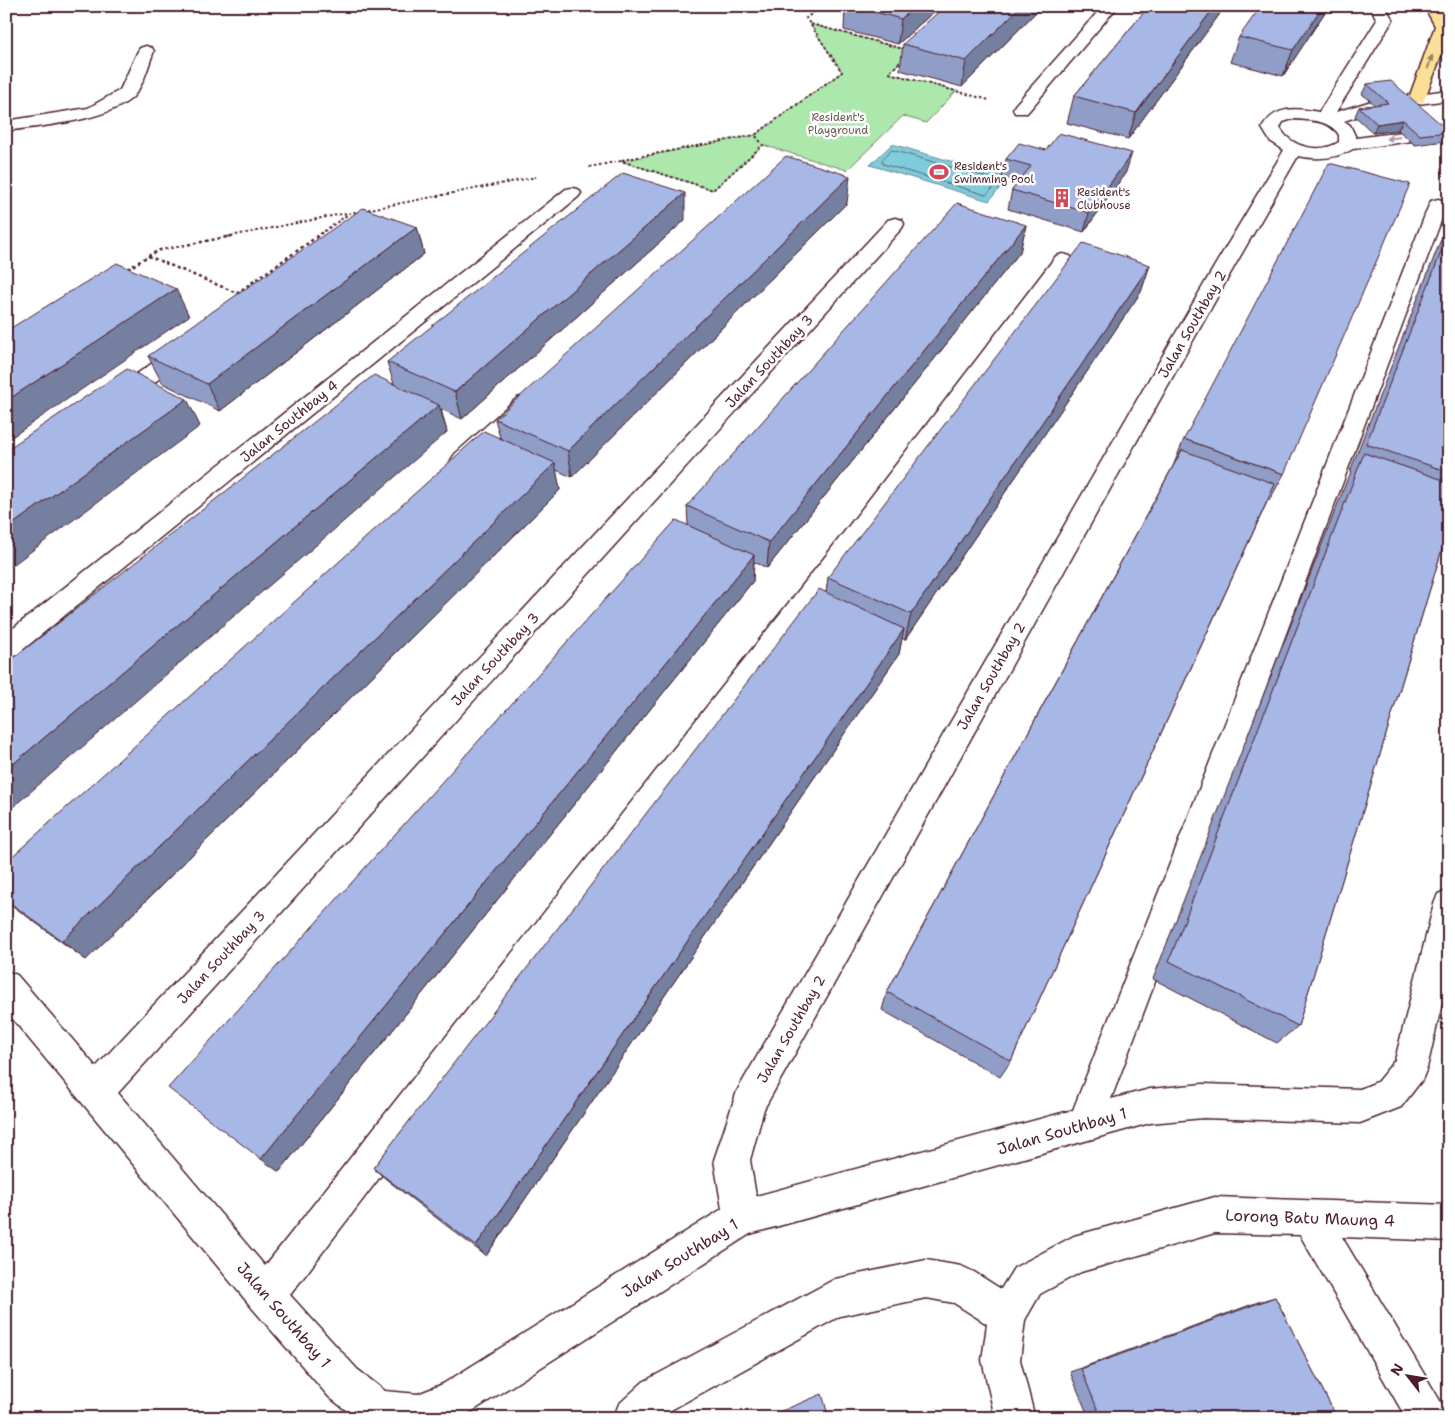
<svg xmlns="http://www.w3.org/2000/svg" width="1455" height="1424" viewBox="0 0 1455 1424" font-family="'Shantell Sans',sans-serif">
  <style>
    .green { fill: #ace7ac; stroke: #7b836c }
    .water { fill: #7eccdc; stroke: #698795 }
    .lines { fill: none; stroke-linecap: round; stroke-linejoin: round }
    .shore { stroke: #5f6472; stroke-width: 1 }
    .minor-casing { stroke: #4a1f2b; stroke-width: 3 }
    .major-casing { stroke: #4a1f2b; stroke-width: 3 }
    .highway-casing { stroke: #4a1f2b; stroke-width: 3 }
    .path-far1 { stroke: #4a1f2b; stroke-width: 2; stroke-dasharray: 2.5 2.5; stroke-linecap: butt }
    .path { stroke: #4a1f2b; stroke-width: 2.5; stroke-dasharray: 3 3; stroke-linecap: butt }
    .minor { fill: #fff; fill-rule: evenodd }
    .major { fill: #fbdf96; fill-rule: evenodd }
    .highway { fill: #fbdf96; fill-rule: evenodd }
    .wall { fill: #909dc6; stroke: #4a1f2b }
    .shaded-wall { fill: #7580a1; stroke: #4a1f2b }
    .building { fill: #a7b7e6; stroke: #4a1f2b }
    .oneway { fill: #a27f60 }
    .oneway2 { fill: #ae9aa0 }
    .labels { text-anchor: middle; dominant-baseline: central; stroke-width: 5; stroke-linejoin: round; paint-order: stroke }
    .far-park-label { font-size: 11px; fill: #675b52; stroke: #fff }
    .far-poi-label { font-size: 11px; fill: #4a1f2b; stroke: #fff; text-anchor: start }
    .street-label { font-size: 14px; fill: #4a1f2b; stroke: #fff }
    .near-street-label { font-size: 16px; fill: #4a1f2b; stroke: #fff }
  </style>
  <rect width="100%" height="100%" fill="#fff"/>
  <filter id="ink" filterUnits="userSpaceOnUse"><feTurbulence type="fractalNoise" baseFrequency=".02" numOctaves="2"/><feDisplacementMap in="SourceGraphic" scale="10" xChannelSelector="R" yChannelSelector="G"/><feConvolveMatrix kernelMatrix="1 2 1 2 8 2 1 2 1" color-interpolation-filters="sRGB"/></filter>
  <g filter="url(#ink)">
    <path class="green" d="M 810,24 L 911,51 L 889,73 L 956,91 L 926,123 L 903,116 L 847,170 L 763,145 L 713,190 L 621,161 L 755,135 L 842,72 Z"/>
    <path class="water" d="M 892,144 L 1008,178 L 989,201 L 870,165 Z"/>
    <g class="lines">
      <path class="shore" d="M 892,150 L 996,180 L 998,183 L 986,195 L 883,164 L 882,160 Z"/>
      <g class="minor-casing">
        <path id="minor" d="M 1103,6 L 1118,6 L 1027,113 L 1015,113 L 1013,109 L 1015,105 Z
          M 1370,6 L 1385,6 L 1393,20 L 1336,112 L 1378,99 L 1449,90 L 1449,100 L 1380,109 L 1344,121 L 1350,125 L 1356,138 L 1449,126 L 1449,136 L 1353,149 C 1336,159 1317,160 1298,156 L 1234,267 L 764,1109 L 750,1160 L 756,1196 L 1073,1110 L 1429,205 L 1431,201 L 1438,199 L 1445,201 L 1447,205 L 1111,1099 L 1150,1089 L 1203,1084 L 1360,1089 L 1377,1082 L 1395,1060 L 1434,904 L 1438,894 L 1449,890 L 1449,973 L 1427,1068 L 1422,1080 L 1401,1107 L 1360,1123 L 1203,1118 L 1150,1123 L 750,1234 L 471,1412 L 457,1418 L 356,1418 L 329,1397 L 253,1309 L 6,1011 L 6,971 L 17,975 L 96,1067 L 888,220 L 895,218 L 902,220 L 904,224 L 902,228 L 118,1093 L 265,1266 L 828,553 L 1056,256 L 1063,254 L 1070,256 L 1073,260 L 1070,264 L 846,565 L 290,1295 L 357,1369 L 385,1391 L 418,1394 L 443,1384 L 722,1209 L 714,1160 L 737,1091 L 1214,267 L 1284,150 L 1270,141 L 1262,128 C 1275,105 1296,108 1319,112 L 1377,20 ZM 1293,119 C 1309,120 1330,120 1339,135 L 1339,142 C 1320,154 1291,148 1280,128 L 1283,122 Z
          M 146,46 L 152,48 L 154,51 C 148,66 144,85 133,97 C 108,121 40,126 6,131 L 6,121 L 88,108 L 120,90 L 138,51 L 140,48 Z
          M 572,188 L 578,189 L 581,193 L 578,197 L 15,656 L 6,659 L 6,634 L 566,189 Z
          M 187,342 L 194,344 L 198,349 L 194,354 L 124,404 L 116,406 L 108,404 L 105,399 L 108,394 L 180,344 Z
          M 525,396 L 533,398 L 536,403 L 533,408 L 471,466 L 463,468 L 455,466 L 451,460 L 455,454 L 517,398 Z
          M 1215,1197 L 1449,1205 L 1449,1241 L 1342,1237 L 1442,1404 L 1448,1418 L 1406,1418 L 1300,1235 L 1215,1233 L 1081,1272 L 1040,1294 L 1025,1320 L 1020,1360 L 1035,1418 L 995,1418 L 982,1360 L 987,1324 L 954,1303 L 926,1298 L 840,1316 L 671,1410 L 663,1418 L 613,1418 L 619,1404 L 643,1382 L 835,1279 L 926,1260 L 961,1266 L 974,1272 L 1001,1289 L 1014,1268 L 1074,1236 Z"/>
      </g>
      <g class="major-casing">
        <path id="major" d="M 1424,6 L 1439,6 L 1449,23 L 1449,36 L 1425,98 L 1423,102 L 1411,102 L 1409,98 L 1435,26 Z"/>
      </g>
      <g class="highway-casing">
        <path id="highway" d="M 1436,6 L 1449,6 L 1449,18 L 1444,17 Z"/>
      </g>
      <path class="path-far1" d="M 811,24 L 907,50
        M 903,59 L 889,73 L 989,100
        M 622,160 L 755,135
        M 589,167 L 621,161 L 713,190 L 763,145 L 755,135 L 842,72 L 806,18 L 822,6
        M 226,237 L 347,213
        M 316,237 L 350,213 L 536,177"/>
      <path class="path" d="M 148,256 L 160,250 L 232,236
        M 128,269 L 148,256 L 237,293 L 318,236"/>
      <use href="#minor" class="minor"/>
      <use href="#major" class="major"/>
      <use href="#highway" class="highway"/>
    </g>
    <path class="wall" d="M 845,6 L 940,6 L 898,44 L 844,30 Z
      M 1042,6 L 962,87 L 900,70 L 903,44 Z
      M 1149,6 L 1225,6 L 1223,8 L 1222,8 L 1219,15 L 1128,139 L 1067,123 L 1074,96 Z
      M 1329,6 L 1283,76 L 1230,62 L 1239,37 Z
      M 1367,84 L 1449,131 L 1449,134 L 1445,141 L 1415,145 L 1398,130 L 1373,133 L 1355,116 L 1359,107 L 1375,105 L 1362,94 Z
      M 1046,150 L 1126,172 L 1084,232 L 1008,209 L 1012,190 L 1019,182 L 1002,177 L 1006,159 Z
      M 847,203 L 572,477 L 556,470 L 560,490 L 86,960 L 6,901 L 6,862 L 500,438 L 495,419 Z
      M 1449,219 L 1449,526 L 1298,1026 L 1277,1043 L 1153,979 L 1347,480 L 1352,471 L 1350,471 Z
      M 685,220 L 462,419 L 441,409 L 447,432 L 394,384 L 387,362 Z
      M 1026,225 L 1020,252 L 767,568 L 754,562 L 753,581 L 279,1172 L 688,525 L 687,506 Z
      M 417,227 L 424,254 L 220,411 L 162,383 L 148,356 Z
      M 1150,265 L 1141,292 L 905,640 L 902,638 L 899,654 L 486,1256 L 387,1180 L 373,1168 L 826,592 L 828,577 Z
      M 1184,439 L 1284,474 L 1269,501 L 1268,500 L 1011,1061 L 1000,1077 L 882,1010 L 887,992 L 1173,466 Z
      M 1275,1297 L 1337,1418 L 1089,1418 L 1070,1372 L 1258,1302 Z
      M 1449,1358 L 1449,1370 L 1443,1360 Z"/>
    <path class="shaded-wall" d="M 915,6 L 940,6 L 898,44 L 901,19 Z
      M 1021,6 L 1042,6 L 962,87 L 966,61 Z
      M 1215,6 L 1222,6 L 1219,15 L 1128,139 L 1136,113 Z
      M 1323,6 L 1329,6 L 1283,76 L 1293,50 Z
      M 1403,120 L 1398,130 L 1373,133 L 1377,124 Z
      M 1132,153 L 1126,172 L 1084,232 L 1089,213 Z
      M 850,176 L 847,203 L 572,477 L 568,451 Z
      M 685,193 L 685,220 L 462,419 L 455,392 Z
      M 1026,225 L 1020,252 L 767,568 L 769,542 Z
      M 417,227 L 424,254 L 220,411 L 207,384 Z
      M 1150,265 L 1141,292 L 905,640 L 911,614 Z
      M 176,289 L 189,316 L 6,441 L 6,401 Z
      M 187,399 L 200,426 L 6,570 L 6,529 Z
      M 439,405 L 447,432 L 6,813 L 6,770 Z
      M 555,463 L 560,490 L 86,960 L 62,941 Z
      M 754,555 L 753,581 L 279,1172 L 261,1159 Z
      M 904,629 L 899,654 L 486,1256 L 476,1246 Z
      M 6,1175 L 8,1176 L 6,1184 Z"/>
    <path class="building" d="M 853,6 L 915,6 L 901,19 Z
      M 945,6 L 1021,6 L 966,61 L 903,44 Z
      M 1149,6 L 1215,6 L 1136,113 L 1074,96 Z
      M 1261,6 L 1323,6 L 1293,50 L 1239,37 Z
      M 1391,81 L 1449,131 L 1449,132 L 1420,135 L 1403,120 L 1377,124 L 1359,107 L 1388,103 L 1367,84 Z
      M 1059,133 L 1132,153 L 1089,213 L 1012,190 L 1031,166 L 1006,159 L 1019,143 L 1046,150 Z
      M 786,156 L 850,176 L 568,451 L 495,419 Z
      M 1329,163 L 1410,184 L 1284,474 L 1184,439 Z
      M 623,173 L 685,193 L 455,392 L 387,362 Z
      M 957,203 L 1026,225 L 769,542 L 687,506 Z
      M 363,208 L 417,227 L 207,384 L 148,356 Z
      M 1449,232 L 1449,472 L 1366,444 Z
      M 1083,243 L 1150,265 L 911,614 L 828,577 Z
      M 117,263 L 176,289 L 6,401 L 6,331 Z
      M 127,369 L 187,399 L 6,529 L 6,450 Z
      M 374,375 L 439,405 L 6,770 L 6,664 Z
      M 484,431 L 555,463 L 62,941 L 6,900 L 6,862 Z
      M 1182,450 L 1275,484 L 1011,1061 L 887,992 Z
      M 1364,453 L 1449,482 L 1449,526 L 1298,1026 L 1169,961 Z
      M 676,520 L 754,555 L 261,1159 L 168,1088 Z
      M 819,589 L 904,629 L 476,1246 L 373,1168 Z
      M 1275,1297 L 1337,1418 L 1101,1418 L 1081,1369 Z
      M 822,1394 L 829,1418 L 765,1418 Z"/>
    <defs><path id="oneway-solid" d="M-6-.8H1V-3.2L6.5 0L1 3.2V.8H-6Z" transform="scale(1.25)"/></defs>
    <use class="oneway" href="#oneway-solid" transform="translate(1430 62) rotate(-71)"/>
    <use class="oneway2" href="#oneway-solid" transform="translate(1393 138) rotate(173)"/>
  </g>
  <defs>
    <g id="stadium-bare" transform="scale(1.5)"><path d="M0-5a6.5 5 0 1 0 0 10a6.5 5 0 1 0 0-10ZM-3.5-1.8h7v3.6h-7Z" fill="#d1495b" stroke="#fff" stroke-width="2.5" paint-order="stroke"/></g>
    <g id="building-bare" transform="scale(1.5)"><path d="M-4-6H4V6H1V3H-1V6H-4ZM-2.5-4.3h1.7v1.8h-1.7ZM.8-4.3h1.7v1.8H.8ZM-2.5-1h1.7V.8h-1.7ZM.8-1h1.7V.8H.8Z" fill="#d1495b" stroke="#fff" stroke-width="2.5" paint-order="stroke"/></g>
  </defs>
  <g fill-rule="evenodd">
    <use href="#stadium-bare" x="939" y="172"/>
    <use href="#building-bare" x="1062" y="198"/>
  </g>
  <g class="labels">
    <g class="far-park-label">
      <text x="838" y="117">Resident's<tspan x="838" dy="13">Playground</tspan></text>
    </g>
    <g class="far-poi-label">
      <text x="954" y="166">Resident's<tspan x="954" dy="13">Swimming Pool</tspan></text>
      <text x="1077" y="192">Resident's<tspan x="1077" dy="13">Clubhouse</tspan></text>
    </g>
    <g class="street-label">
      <text transform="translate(1192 324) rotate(-60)">Jalan Southbay 2</text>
      <text transform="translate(769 361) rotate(-47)">Jalan Southbay 3</text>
      <text transform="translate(289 421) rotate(-39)">Jalan Southbay 4</text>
      <text transform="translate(495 659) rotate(-47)">Jalan Southbay 3</text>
      <text transform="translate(991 676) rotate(-60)">Jalan Southbay 2</text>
      <text transform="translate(221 957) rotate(-47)">Jalan Southbay 3</text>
      <text transform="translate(791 1029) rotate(-60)">Jalan Southbay 2</text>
    </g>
    <g class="near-street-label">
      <text transform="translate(1062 1131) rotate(-16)">Jalan Southbay 1</text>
      <text transform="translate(1310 1218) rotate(2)">Lorong Batu Maung 4</text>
      <text transform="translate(680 1258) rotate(-32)">Jalan Southbay 1</text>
      <text transform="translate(284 1315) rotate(49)">Jalan Southbay 1</text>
    </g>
  </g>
  <rect width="1455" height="1424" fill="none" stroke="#fff" stroke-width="25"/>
  <rect x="12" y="12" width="1430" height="1399" fill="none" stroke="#4a1f2b" stroke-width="2" filter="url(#ink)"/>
  <g transform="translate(1408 1376) rotate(301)" stroke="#ffffff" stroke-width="4" paint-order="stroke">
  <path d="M0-4L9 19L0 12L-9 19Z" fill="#4a1f2b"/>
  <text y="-8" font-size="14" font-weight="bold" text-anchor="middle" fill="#4a1f2b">N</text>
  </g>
</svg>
